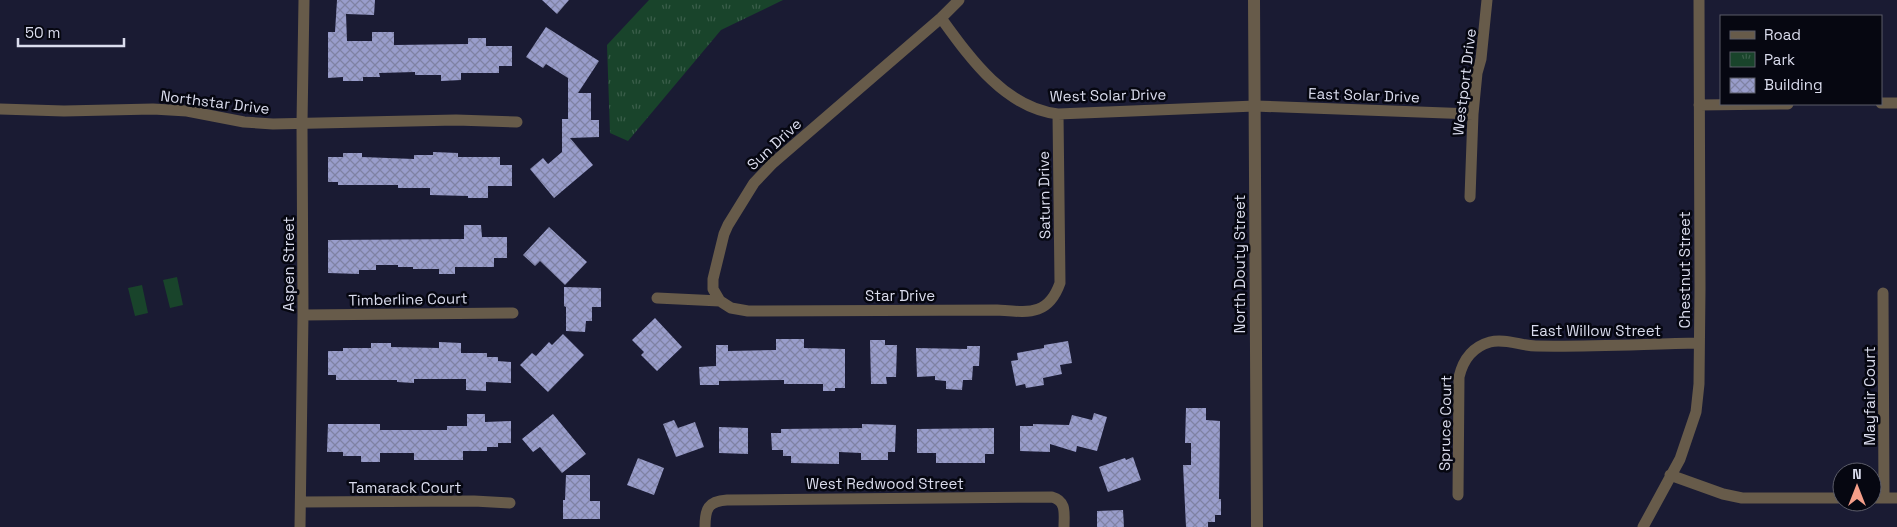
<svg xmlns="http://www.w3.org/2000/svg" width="1897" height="527" viewBox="0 0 1897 527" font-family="'Space Grotesk',sans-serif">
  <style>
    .park { fill: url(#park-tufts) }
    .garden { fill: #19442b }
    .building { fill: url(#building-cross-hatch) }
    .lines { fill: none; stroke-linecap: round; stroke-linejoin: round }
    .minor { stroke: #675b4a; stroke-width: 11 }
    .tertiary { stroke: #675b4a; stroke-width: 12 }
    .labels { text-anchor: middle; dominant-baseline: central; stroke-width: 5; stroke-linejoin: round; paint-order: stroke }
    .street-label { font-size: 15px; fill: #dadced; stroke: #060711 }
  </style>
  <defs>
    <pattern id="park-tufts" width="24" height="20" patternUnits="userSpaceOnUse" patternTransform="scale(1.25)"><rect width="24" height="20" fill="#19442b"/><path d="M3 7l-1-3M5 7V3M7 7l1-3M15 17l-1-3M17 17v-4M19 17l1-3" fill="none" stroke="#3a5e4a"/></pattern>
    <pattern id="building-cross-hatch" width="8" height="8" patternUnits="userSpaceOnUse" patternTransform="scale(1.25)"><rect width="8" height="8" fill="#999dcb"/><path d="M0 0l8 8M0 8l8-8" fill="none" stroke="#7f82a3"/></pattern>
  </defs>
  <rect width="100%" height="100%" fill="#1a1b33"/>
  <path class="park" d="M 649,0 L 783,0 L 721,30 L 628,141 L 610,133 L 607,45 Z"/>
  <path class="garden" d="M 177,277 L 183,305 L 170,308 L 163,280 Z
    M 142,285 L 148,313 L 135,316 L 128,288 Z"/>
  <path class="building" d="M 337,0 L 375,0 L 374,15 L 346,14 L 347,41 L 372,41 L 372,32 L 394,32 L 394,45 L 468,44 L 468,38 L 486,38 L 486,46 L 512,46 L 512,66 L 499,66 L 499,73 L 461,73 L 461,80 L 441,81 L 441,75 L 415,75 L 415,72 L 379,73 L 380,77 L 363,77 L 363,81 L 343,81 L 343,77 L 328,78 L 328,32 L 335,32 Z
    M 542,0 L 569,0 L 557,14 Z
    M 546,27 L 599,61 L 578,93 L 591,93 L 591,120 L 599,120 L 599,137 L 570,138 L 593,165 L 554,198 L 530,169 L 543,158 L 548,164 L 562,152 L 562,119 L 568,119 L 568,78 L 546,64 L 543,68 L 526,57 Z
    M 433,152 L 458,153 L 458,157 L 500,157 L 500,165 L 512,165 L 512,186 L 488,186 L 488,198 L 468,198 L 468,196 L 430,195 L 430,188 L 398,188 L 398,185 L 338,185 L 338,182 L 328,182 L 328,157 L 343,157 L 343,153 L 362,153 L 362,157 L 414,159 L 414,155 L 433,155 Z
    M 464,225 L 481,225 L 482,237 L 507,237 L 507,258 L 494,258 L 494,267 L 455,267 L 455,274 L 439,274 L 439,269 L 413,269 L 413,267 L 398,267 L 398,265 L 376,265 L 376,270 L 359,270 L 359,274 L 328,273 L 328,240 L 464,239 Z
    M 549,227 L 587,262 L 565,285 L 540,261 L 535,266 L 523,255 Z
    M 564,287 L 601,288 L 601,307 L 592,307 L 592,321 L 586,321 L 585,332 L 566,331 L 566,307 L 564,306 Z
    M 655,318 L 682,347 L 657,371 L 641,355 L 644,352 L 632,340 Z
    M 563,334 L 584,355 L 548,392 L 520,365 L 532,353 L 536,356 L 549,342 L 552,345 Z
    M 776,339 L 804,339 L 804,348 L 845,349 L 845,388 L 835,388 L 835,391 L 823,391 L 823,384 L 784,384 L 784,380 L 719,381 L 719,385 L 700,385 L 699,367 L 716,366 L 716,345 L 728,345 L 728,351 L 776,350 Z
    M 870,340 L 885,340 L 885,345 L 897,345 L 896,377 L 886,377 L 887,384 L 871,384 Z
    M 1068,341 L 1072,363 L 1060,365 L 1062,374 L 1043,378 L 1044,385 L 1026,388 L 1025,384 L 1016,386 L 1011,361 L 1018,360 L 1017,353 L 1044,348 L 1044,345 Z
    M 439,342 L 461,343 L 461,353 L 487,353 L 487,357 L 498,357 L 498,361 L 511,362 L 511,383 L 486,382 L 486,391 L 466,390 L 466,379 L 414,379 L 414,383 L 397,382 L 397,380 L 336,380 L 336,375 L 328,375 L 328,351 L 343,351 L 343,348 L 371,348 L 371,343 L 391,343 L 391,347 L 439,348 Z
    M 967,346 L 980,346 L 979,366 L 973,366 L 972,380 L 963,380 L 962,390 L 946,389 L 946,381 L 935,380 L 935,376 L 917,377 L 916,348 L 967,349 Z
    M 1186,408 L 1206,408 L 1206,420 L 1220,421 L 1219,499 L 1221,499 L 1221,515 L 1215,515 L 1215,522 L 1208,522 L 1208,527 L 1186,527 L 1183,465 L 1191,465 L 1191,443 L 1185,443 Z
    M 1094,413 L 1107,417 L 1097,451 L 1077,446 L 1076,452 L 1050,444 L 1050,452 L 1020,451 L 1020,426 L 1033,426 L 1033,424 L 1069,425 L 1072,415 L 1092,420 Z
    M 467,414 L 485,414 L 485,422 L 511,421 L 511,443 L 498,443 L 498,447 L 487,447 L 487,451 L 463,451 L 463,460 L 414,460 L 414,453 L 380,453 L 380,462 L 361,462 L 361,456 L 343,456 L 343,452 L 327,452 L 328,424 L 380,424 L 380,430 L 447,430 L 447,426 L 467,426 Z
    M 553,414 L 586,454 L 562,473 L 540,447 L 533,452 L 522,439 Z
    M 674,420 L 678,428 L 695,422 L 704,447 L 676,457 L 663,424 Z
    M 862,424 L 896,425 L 895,452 L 888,452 L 888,460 L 861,460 L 861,453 L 839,452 L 839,464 L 791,463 L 791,456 L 783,456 L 783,450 L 772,450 L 771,433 L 781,433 L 781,429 L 862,428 Z
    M 719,427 L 748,428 L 748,454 L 719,453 Z
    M 994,428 L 994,454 L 985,454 L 985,463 L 936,463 L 936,453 L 917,453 L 917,429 Z
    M 1133,457 L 1141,480 L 1108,492 L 1099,467 L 1125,458 L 1126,460 Z
    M 638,458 L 664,468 L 654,495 L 627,485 Z
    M 566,475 L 590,475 L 590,501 L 600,501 L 600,519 L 563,519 L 563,500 L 565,500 Z
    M 1123,510 L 1124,527 L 1097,527 L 1097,511 Z"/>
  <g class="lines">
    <path class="minor" d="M 959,0 L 941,18 L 773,163 L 754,183 L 728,225 L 724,234 L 713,279 L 713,289 L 720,301 L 731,308 L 748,311 L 997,310 C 1027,312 1048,317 1060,283 L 1058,114
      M 941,18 C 970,58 1005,108 1058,114 L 1255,106 L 1473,114
      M 1881,103 L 1897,103
      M 1699,105 L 1788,104
      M 0,109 L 64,111 L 153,109 L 187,111 L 244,122 L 273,124 L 456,120 L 517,122
      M 1470,197 L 1473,114 L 1477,73 L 1481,59 L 1487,0
      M 1883,293 L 1884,498
      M 657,298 L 720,301
      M 303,315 L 513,313
      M 1670,475 L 1723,494 L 1742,498 L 1842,498
      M 1458,495 L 1459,377 C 1463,360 1472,347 1490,342 C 1505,338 1521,346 1536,346 C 1590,347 1644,344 1698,343
      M 1872,498 L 1897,498
      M 301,502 L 474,501 L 510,503
      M 300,527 L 303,315 L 302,123 L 304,0
      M 705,527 C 705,509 708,501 727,500 L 1052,497 C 1067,501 1064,514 1064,527
      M 1643,527 L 1680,459 L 1696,412 L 1699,384 L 1700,288 L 1699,0"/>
    <path class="tertiary" d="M 1254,0 L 1257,527"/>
  </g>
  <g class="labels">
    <g class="street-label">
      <text transform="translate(1464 82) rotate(-83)">Westport Drive</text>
      <text transform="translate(1108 95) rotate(-1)">West Solar Drive</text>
      <text transform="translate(1364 95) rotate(2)">East Solar Drive</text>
      <text transform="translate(215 102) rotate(7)">Northstar Drive</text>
      <text transform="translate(774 144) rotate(-43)">Sun Drive</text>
      <text transform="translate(1044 195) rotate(-91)">Saturn Drive</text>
      <text transform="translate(288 264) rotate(-90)">Aspen Street</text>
      <text transform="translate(1239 264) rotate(-90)">North Douty Street</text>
      <text transform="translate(1684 270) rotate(-90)">Chestnut Street</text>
      <text x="900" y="295">Star Drive</text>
      <text transform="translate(408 299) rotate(-1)">Timberline Court</text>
      <text x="1596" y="330">East Willow Street</text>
      <text transform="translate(1869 396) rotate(-90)">Mayfair Court</text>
      <text transform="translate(1445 423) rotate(-89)">Spruce Court</text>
      <text x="885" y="483">West Redwood Street</text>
      <text x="405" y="487">Tamarack Court</text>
    </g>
  </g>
  <rect x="1720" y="15" width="162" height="90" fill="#060711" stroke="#5b5c69"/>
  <rect x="1730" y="31" width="25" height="8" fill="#675b4a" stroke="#5b5c69"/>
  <text x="1764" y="40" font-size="15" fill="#dadced">Road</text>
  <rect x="1730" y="52" width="25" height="15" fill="url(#park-tufts)" stroke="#5b5c69"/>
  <text x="1764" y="65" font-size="15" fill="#dadced">Park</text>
  <rect x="1730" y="78" width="25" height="15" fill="url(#building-cross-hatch)" stroke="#5b5c69"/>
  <text x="1764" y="90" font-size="15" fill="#dadced">Building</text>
  <g transform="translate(1857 487)"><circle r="24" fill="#060711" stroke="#5b5c69"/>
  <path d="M0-4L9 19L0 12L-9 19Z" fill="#f49e89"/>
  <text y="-8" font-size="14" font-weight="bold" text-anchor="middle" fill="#dadced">N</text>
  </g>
  <path d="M18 38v8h106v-8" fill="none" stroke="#dadced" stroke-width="2.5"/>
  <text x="25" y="38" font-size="15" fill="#dadced" stroke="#060711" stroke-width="4" paint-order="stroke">50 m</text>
</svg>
